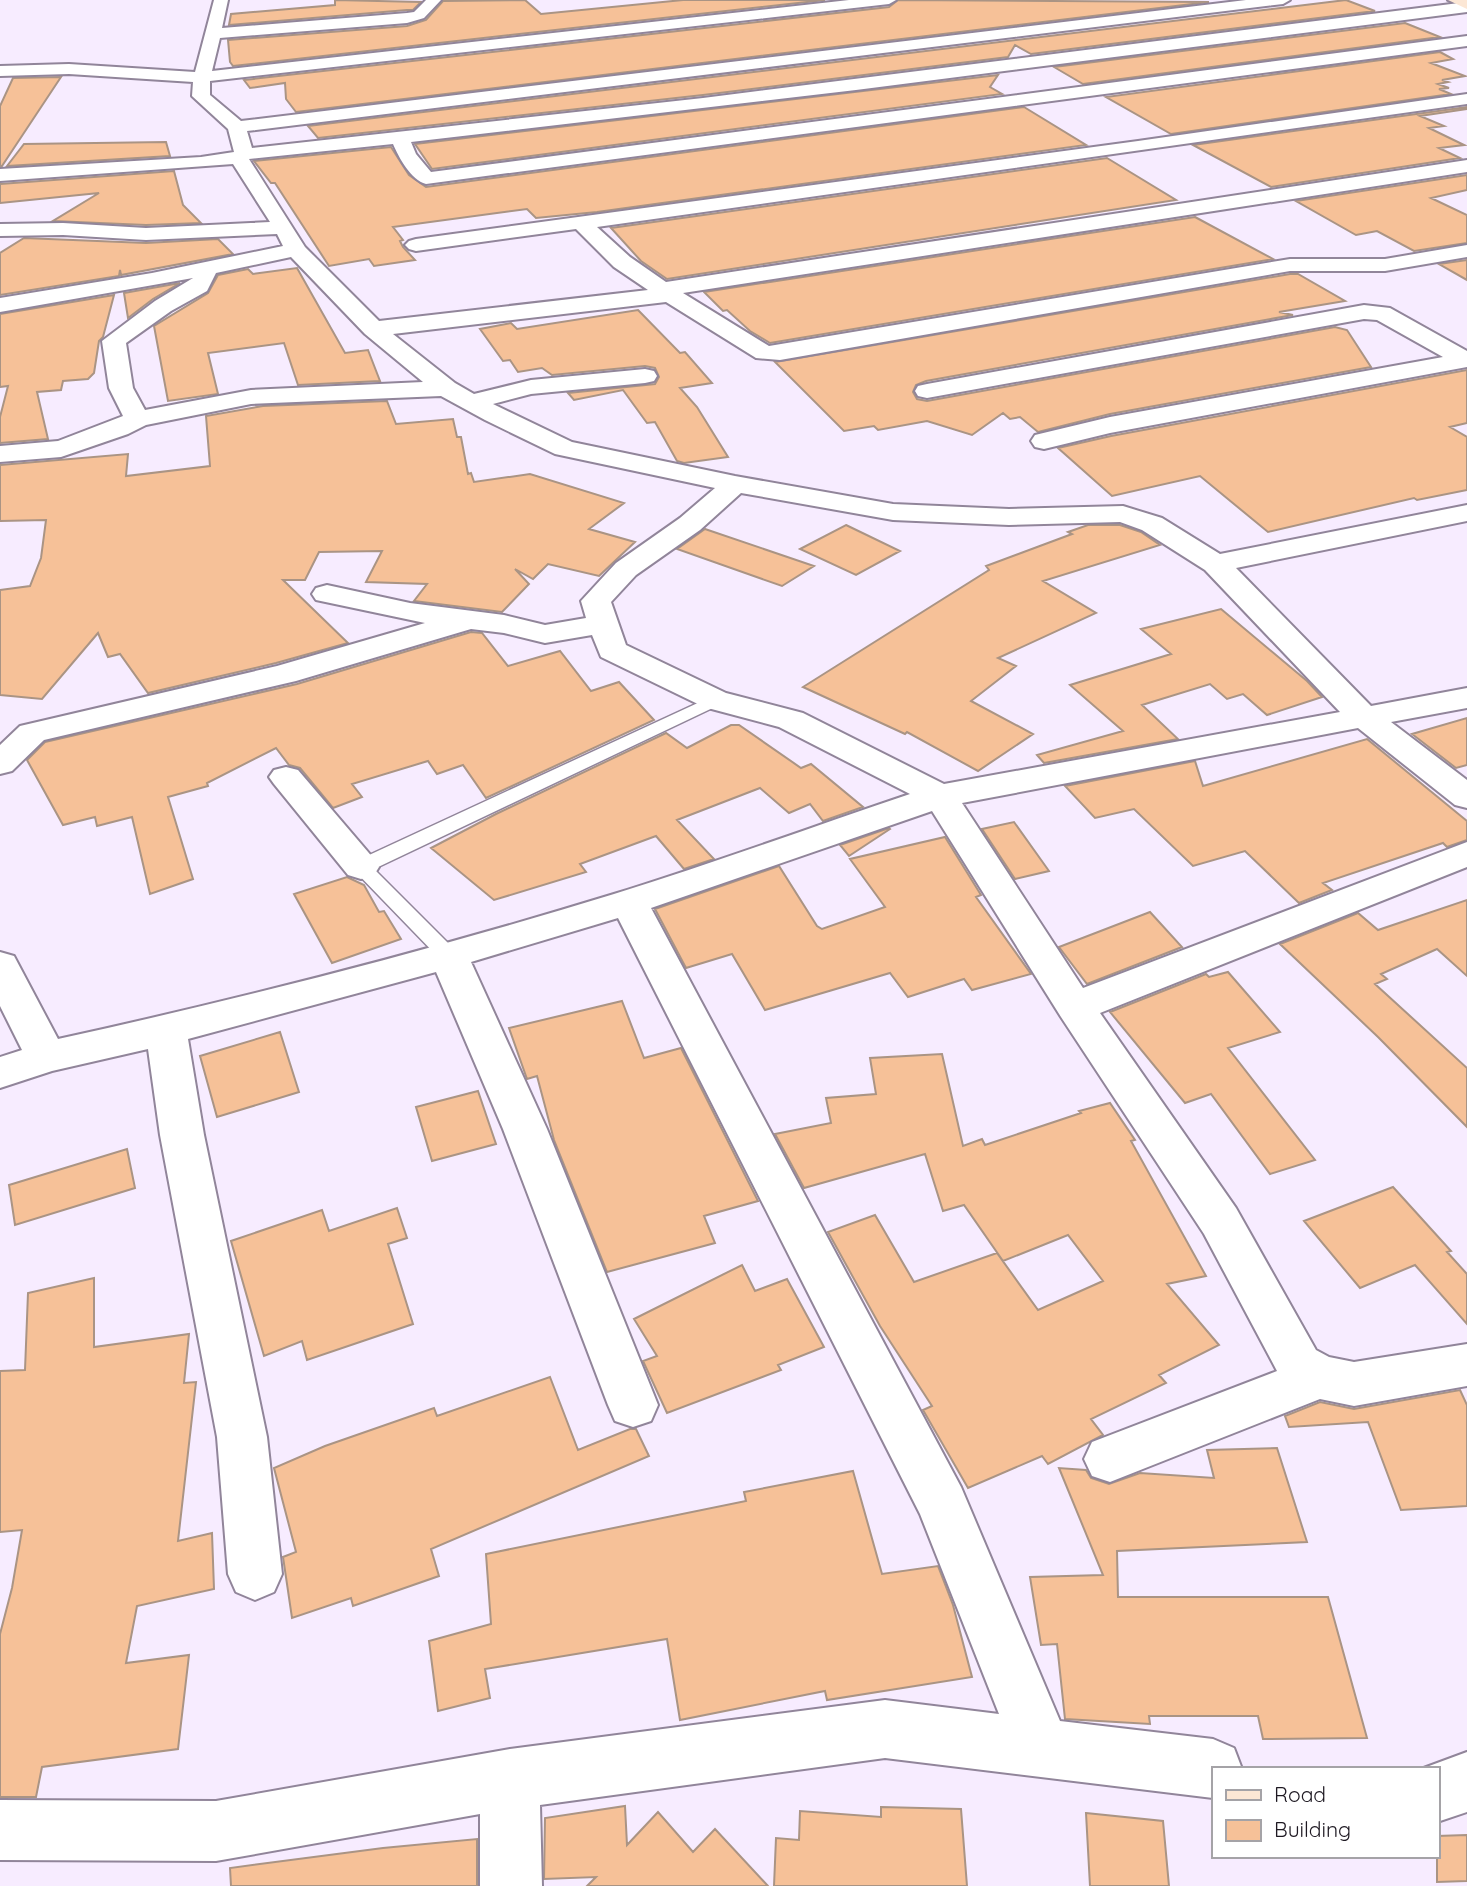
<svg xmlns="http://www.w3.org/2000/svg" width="1467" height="1886" viewBox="0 0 1467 1886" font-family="Quicksand,sans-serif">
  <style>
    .building { fill: #f6c198; stroke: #aa9484; stroke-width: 2 }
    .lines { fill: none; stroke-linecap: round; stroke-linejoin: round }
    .lane-casing { stroke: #91859a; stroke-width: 3 }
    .street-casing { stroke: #91859a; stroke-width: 4 }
    .secondary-casing { stroke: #91859a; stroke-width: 4 }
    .lane { fill: #fff; fill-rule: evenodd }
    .street { fill: #fff; fill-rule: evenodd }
    .secondary { fill: #fce7d5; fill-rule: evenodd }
  </style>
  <rect width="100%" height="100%" fill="#f7ecff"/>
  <path class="building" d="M 335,0 L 421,2 L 413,10 L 407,10 L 229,25 L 231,14 L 335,5 Z
    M 525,0 L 541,14 L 683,0 L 825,0 L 233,66 L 230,62 L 228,40 L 407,26 L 426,20 L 443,1 Z
    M 898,0 L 1209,2 L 296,112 L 286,99 L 285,83 L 250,88 L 244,80 L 889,7 Z
    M 1346,0 L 1375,11 L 1031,54 L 1015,45 L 1008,57 L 703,95 L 318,138 L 308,126 Z
    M 1405,23 L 1440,37 L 1083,84 L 1054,67 Z
    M 1440,52 L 1453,59 L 1431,63 L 1465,76 L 1442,80 L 1448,82 L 1438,84 L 1449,88 L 1439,89 L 1451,94 L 1171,134 L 1106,97 Z
    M 998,75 L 990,87 L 1002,94 L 432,169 L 415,144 Z
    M 61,77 L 2,166 L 0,166 L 0,106 L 13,78 Z
    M 1024,107 L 1086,145 L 597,212 L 536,218 L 527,209 L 393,227 L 403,240 L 400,241 L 403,247 L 415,260 L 374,266 L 369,259 L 329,266 L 275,183 L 271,183 L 254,161 L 391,147 L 409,175 L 426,187 Z
    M 1467,107 L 1467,109 L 1420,116 L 1444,126 L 1429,128 L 1464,145 L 1439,148 L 1460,158 L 1271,187 L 1193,145 Z
    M 166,142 L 170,156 L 7,166 L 24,144 Z
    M 1107,158 L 1176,200 L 667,279 L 641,261 L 611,228 Z
    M 174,171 L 183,205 L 201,223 L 146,225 L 53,221 L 99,193 L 0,203 L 0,184 Z
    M 1467,175 L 1467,190 L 1431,198 L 1467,215 L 1467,243 L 1414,251 L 1377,231 L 1356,235 L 1296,201 Z
    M 1195,217 L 1273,259 L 770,343 L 750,331 L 727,310 L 723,311 L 704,292 Z
    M 24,238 L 146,243 L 218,239 L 233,254 L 121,275 L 120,270 L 119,276 L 0,295 L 0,253 Z
    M 1467,260 L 1467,280 L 1439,264 Z
    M 297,268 L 345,353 L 368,350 L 380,381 L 298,385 L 284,343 L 208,353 L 218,394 L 168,401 L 154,326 L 208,293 L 218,275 L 248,269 L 253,274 Z
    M 1290,274 L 1298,274 L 1345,301 L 1279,312 L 1293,315 L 926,381 L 916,385 L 913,392 L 917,399 L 927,401 L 1335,327 L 1347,330 L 1371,367 L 1110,414 L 1038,432 L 1020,417 L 1010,419 L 1003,413 L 972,435 L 927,421 L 878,430 L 874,426 L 844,431 L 775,362 Z
    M 180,283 L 153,299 L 128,318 L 124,293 Z
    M 114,295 L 103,337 L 99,341 L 94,373 L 88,379 L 63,381 L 61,390 L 37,392 L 48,439 L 0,443 L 0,417 L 8,386 L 0,387 L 0,314 Z
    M 638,310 L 680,353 L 685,352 L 712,383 L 680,388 L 697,407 L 728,457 L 684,463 L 677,461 L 655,422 L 647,423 L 623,390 L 574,400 L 568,393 L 655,384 L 659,377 L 655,368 L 645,366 L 552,375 L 542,368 L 518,372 L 510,360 L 503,361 L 480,329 L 511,323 L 517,329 Z
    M 1467,370 L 1467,423 L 1450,427 L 1467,437 L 1467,490 L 1417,500 L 1414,498 L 1268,532 L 1200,476 L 1112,496 L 1058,448 L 1111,436 Z
    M 387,401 L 396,424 L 453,419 L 457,437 L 461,437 L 468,474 L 471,473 L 474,482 L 530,474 L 624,503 L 589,529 L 635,542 L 599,576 L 548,564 L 533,579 L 515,569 L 529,584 L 502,612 L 414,601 L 427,584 L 366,582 L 382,551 L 319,552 L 305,580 L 283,580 L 348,643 L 276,663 L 148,693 L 120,654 L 108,657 L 98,633 L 42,699 L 0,695 L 0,590 L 30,586 L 41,558 L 46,520 L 0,521 L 0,465 L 128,454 L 126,476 L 210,466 L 206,416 L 263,406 Z
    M 846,525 L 900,551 L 856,575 L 800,549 Z
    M 1088,525 L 1120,525 L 1141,532 L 1160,545 L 1043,581 L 1096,613 L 998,658 L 1016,666 L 971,701 L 1033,734 L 978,771 L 907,732 L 905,734 L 803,687 L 989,570 L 986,566 L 1072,534 L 1068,532 Z
    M 705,529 L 814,566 L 782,586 L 677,549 Z
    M 1221,609 L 1307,681 L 1322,697 L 1267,715 L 1243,694 L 1227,699 L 1210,684 L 1142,705 L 1178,739 L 1044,763 L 1037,755 L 1123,731 L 1070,685 L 1171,654 L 1141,629 Z
    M 471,632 L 482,633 L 508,666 L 560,651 L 591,691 L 619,682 L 654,720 L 486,798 L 463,765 L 437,774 L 428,761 L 352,784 L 362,797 L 333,808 L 300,768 L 289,765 L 276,748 L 207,783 L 208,786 L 168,797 L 193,879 L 150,894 L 132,817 L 97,826 L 95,817 L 63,825 L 27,760 L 45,742 L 297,684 Z
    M 1467,718 L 1467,765 L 1456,768 L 1412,734 Z
    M 731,725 L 739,725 L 801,768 L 811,764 L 863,807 L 823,821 L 810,804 L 789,813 L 760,788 L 677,820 L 714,859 L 684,869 L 656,836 L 580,864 L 586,872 L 494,900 L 431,848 L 496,814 L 666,733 L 687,748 Z
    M 1367,739 L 1467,821 L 1467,840 L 1447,847 L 1443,843 L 1323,883 L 1332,890 L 1299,903 L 1245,851 L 1193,866 L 1134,809 L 1095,818 L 1065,786 L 1195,761 L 1203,786 Z
    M 1014,822 L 1049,871 L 1015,879 L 982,829 Z
    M 890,829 L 849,856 L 840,845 L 889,828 Z
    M 945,837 L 981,895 L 976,897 L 1031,974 L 972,990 L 964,979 L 908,997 L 890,973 L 765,1010 L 732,954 L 686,968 L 655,909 L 779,866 L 817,926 L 822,929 L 885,907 L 850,859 Z
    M 347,877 L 364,885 L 379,912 L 384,911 L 401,939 L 332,963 L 294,894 Z
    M 1467,900 L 1467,976 L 1437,949 L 1381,974 L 1387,979 L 1375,984 L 1467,1068 L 1467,1127 L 1378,1037 L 1280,944 L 1358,913 L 1378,930 Z
    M 1150,912 L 1182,947 L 1087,984 L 1059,947 Z
    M 1228,972 L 1280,1032 L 1228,1048 L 1315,1160 L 1270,1174 L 1211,1094 L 1185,1103 L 1110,1012 L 1206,974 L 1209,977 Z
    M 622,1001 L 644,1058 L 681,1048 L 758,1201 L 704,1216 L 715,1243 L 607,1272 L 554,1140 L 537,1076 L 527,1079 L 509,1028 Z
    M 280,1032 L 299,1092 L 217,1117 L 200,1056 Z
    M 942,1054 L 963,1146 L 982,1139 L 985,1145 L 1081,1113 L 1079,1111 L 1110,1103 L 1135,1140 L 1131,1141 L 1206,1276 L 1167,1284 L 1219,1345 L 1159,1375 L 1166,1383 L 1091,1419 L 1103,1435 L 1048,1464 L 1042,1456 L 968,1488 L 923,1410 L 932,1406 L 880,1326 L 828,1232 L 875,1215 L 914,1282 L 997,1253 L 1038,1310 L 1103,1281 L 1068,1235 L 1003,1261 L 964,1205 L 943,1211 L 925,1154 L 804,1188 L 775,1134 L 831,1123 L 826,1098 L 876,1094 L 870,1058 Z
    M 478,1091 L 496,1144 L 432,1161 L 416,1107 Z
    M 127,1149 L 135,1188 L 15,1225 L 9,1185 Z
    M 1393,1187 L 1451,1251 L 1447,1252 L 1467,1274 L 1467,1324 L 1415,1265 L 1360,1288 L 1304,1221 Z
    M 397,1208 L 407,1238 L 388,1244 L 413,1324 L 307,1360 L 302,1341 L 264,1356 L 231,1241 L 322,1210 L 329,1231 Z
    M 742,1265 L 755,1291 L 787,1279 L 824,1347 L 778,1365 L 781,1370 L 667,1413 L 643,1361 L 657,1356 L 634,1319 Z
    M 94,1278 L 94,1347 L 189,1334 L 184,1383 L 196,1382 L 178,1541 L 212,1533 L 214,1589 L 137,1606 L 126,1663 L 189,1655 L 178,1749 L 42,1767 L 36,1797 L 0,1797 L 0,1634 L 12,1588 L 22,1530 L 0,1532 L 0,1371 L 25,1370 L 28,1293 Z
    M 550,1377 L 578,1450 L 630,1429 L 636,1429 L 649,1456 L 431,1549 L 439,1576 L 353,1606 L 351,1598 L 292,1618 L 283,1557 L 296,1552 L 274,1468 L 325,1446 L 434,1408 L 437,1416 Z
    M 1460,1390 L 1467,1405 L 1467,1506 L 1401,1510 L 1368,1422 L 1289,1427 L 1285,1416 L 1320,1402 L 1354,1409 Z
    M 1277,1448 L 1307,1542 L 1117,1551 L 1118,1597 L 1328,1597 L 1367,1738 L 1263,1739 L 1258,1716 L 1149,1716 L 1150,1724 L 1065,1719 L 1057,1644 L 1041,1645 L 1030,1577 L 1103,1575 L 1059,1468 L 1086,1470 L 1091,1478 L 1109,1484 L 1140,1473 L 1214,1478 L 1207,1450 Z
    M 853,1471 L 882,1574 L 938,1566 L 953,1605 L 972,1677 L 827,1700 L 825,1691 L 680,1720 L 667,1639 L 485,1669 L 490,1698 L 438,1711 L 429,1641 L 491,1624 L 486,1554 L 746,1501 L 744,1492 Z
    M 625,1806 L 627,1845 L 658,1812 L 693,1852 L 715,1829 L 768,1886 L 587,1886 L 596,1877 L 544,1879 L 545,1818 Z
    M 881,1807 L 961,1809 L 967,1886 L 774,1886 L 776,1838 L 799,1840 L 800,1811 L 881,1817 Z
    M 1086,1813 L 1163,1821 L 1169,1886 L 1090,1886 Z
    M 1467,1835 L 1467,1881 L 1437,1882 L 1437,1836 Z
    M 477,1839 L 477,1886 L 231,1886 L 230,1868 L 383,1848 Z"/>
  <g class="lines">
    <g class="lane-casing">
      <path id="lane" d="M 715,695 L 721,696 L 724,700 L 721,704 L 374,869 L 455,950 L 459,955 L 455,960 L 448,962 L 441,960 L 351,867 L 354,862 Z"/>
    </g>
    <g class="street-casing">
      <path id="street" d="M 214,0 L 228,0 L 222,28 L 407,13 L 414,12 L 426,0 L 441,0 L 424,18 L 407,23 L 220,38 L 212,71 L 849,0 L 896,0 L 889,4 L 210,81 L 210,95 L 241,121 L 1246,0 L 1290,0 L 1283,4 L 247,131 L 252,148 L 703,98 L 1467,2 L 1467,12 L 856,90 L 411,142 L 416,154 L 431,172 L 1467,36 L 1467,46 L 426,184 C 411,180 399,158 393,144 L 249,159 L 305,247 L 379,321 L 648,290 L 614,267 L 576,229 L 416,251 L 409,249 L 405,245 L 409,241 L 416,239 L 1138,141 L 1467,94 L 1467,104 L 597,227 L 630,257 L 666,282 L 1467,160 L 1467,172 L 683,293 L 769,346 L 1290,259 L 1385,259 L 1467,245 L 1467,257 L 1385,271 L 1290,271 L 780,360 L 756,358 L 666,302 L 393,334 L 455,383 L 474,394 L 531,380 L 645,369 L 654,371 L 657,376 L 654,381 L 645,383 L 531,394 L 493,404 L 572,442 L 735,476 L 893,504 L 1009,509 L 1123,506 L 1162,518 L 1220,554 L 1467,505 L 1467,521 L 1236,568 L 1371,706 L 1467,688 L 1467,708 L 1391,722 L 1467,780 L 1467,808 L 1455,805 L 1358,728 L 962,803 L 1083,988 L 1467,842 L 1467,867 L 1100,1013 L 1236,1208 L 1316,1350 L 1329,1357 L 1354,1362 L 1467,1344 L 1467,1386 L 1354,1406 L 1320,1399 L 1110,1482 L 1092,1476 L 1084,1459 L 1092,1442 L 1277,1371 L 1204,1234 L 1061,1017 L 932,811 L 651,908 L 961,1487 L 1060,1721 L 1213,1739 L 1234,1748 L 1242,1769 L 1213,1769 L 1213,1798 L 885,1758 L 540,1805 L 542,1886 L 480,1886 L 480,1814 L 216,1861 L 0,1860 L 0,1800 L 216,1801 L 510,1749 L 885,1700 L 999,1714 L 920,1514 L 618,918 L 471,962 L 547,1129 L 658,1405 L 651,1421 L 633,1427 L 615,1421 L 608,1405 L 503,1129 L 436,972 L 188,1039 L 204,1135 L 267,1437 L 282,1574 L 274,1592 L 255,1600 L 236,1592 L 228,1574 L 217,1437 L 160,1135 L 148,1049 L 52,1071 L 0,1088 L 0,1057 L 22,1050 L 0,1006 L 0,952 L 14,956 L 58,1039 C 245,998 431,950 614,894 C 714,863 812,827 910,794 L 779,727 L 704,707 L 601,657 L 592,635 L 545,643 L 504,633 L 471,629 L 296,681 L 44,740 L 12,771 L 0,774 L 0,745 L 20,726 L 277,666 L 425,623 L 316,600 L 312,594 L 316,588 L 327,585 L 410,603 L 504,615 L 545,625 L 586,618 L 581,601 L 616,563 L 680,518 L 715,488 L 555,454 L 485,420 L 441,396 L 251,404 L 146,425 L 128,434 L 61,457 L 0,462 L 0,446 L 58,441 L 123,416 L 109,388 L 102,341 L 155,301 L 193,278 L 0,312 L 0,298 L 152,273 L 283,246 L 277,234 L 146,240 L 63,235 L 0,236 L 0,224 L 63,223 L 146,228 L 270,222 L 233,164 L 0,181 L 0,169 L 201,157 L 234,152 L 228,129 L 192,96 L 193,82 L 69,74 L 0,76 L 0,66 L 69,64 L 195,72 ZM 291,257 L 365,334 L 423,382 L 251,390 L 145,410 L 133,388 L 126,343 L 171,311 L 207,291 L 216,273 ZM 741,493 L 893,520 L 1009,525 L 1120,522 L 1142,530 L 1205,570 L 1340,712 L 944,784 L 803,713 L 726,693 L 626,645 L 611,602 L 636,575 L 700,530 Z
        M 1364,305 L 1390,308 L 1467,351 L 1467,367 L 1110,433 L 1044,449 L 1035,447 L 1031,441 L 1035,435 L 1110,417 L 1443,357 L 1377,320 L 1364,319 L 927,398 L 918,396 L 915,391 L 918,386 L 927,384 Z
        M 286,767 L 298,770 L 374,859 L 379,867 L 374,875 L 361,879 L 348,875 L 274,784 L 269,777 L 274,770 Z
        M 1467,1752 L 1467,1812 L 1437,1822 L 1437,1769 L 1421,1769 Z"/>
    </g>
    <g class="secondary-casing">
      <path id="secondary" d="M 1448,0 L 1467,0 L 1467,9 Z"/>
    </g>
    <use href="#lane" class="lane"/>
    <use href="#street" class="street"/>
    <use href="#secondary" class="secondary"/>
  </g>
  <rect x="1212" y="1767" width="228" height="91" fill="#ffffff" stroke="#a5a3a7" stroke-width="2"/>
  <rect x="1226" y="1790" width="35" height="10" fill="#fce7d5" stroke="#a5a3a7" stroke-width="2"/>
  <text x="1274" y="1802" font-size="21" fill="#1e1922">Road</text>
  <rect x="1226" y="1820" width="35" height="21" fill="#f6c198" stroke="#a5a3a7" stroke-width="2"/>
  <text x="1274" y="1837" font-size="21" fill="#1e1922">Building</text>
</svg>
